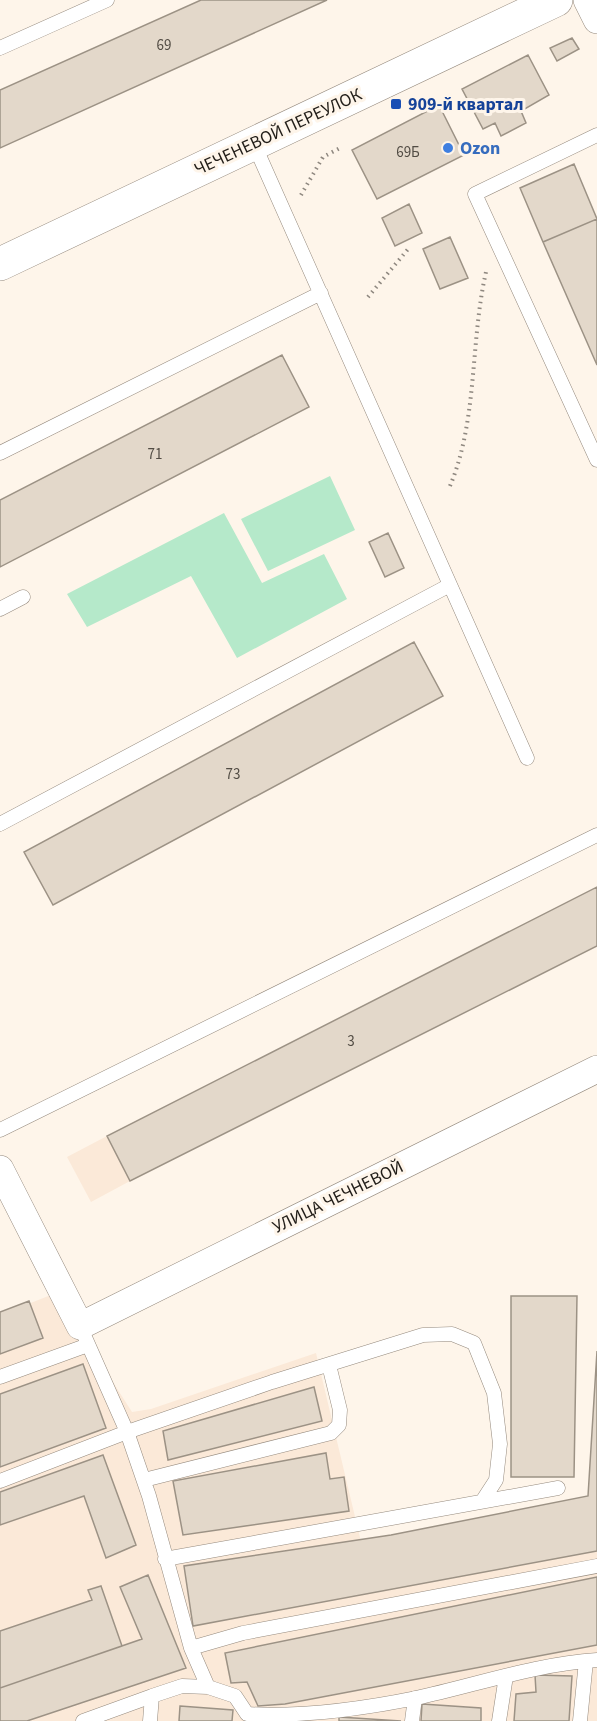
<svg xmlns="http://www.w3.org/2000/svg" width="597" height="1721" viewBox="0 0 597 1721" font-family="'Source Sans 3',sans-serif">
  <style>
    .industrial { fill: #fbe9d8 }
    .green { fill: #b5e9ca }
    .building { fill: #e3d8ca; stroke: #9c9285; stroke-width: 1.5 }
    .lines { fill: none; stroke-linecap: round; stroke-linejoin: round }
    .service-casing { stroke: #958a7e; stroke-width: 15 }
    .minor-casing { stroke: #958a7e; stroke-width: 28 }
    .tertiary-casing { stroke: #958a7e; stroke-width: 34 }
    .path { stroke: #8e877f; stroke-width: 4; stroke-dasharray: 1.5 4.5; stroke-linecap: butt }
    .service { stroke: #fff; stroke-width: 14 }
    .minor { stroke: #fff; stroke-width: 27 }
    .tertiary { stroke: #fff; stroke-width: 33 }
    .transit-dot { fill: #1a4fb4; stroke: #fef5ea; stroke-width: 2 }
    .shop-dot { fill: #3f7fe0; stroke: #fef5ea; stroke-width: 2 }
    .labels { text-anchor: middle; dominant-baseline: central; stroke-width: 6; stroke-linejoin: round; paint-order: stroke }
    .number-label { font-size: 15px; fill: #524c44 }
    .transit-label { font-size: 18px; font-weight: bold; fill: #164399; stroke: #fef5ea; text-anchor: start }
    .street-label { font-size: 18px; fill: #211d18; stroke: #fef5ea }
    .shop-label { font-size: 18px; font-weight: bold; fill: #366cbe; stroke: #fef5ea; text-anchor: start }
  </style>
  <rect width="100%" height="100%" fill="#fef5ea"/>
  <path class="industrial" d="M 107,1136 L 130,1181 L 91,1202 L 67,1157 Z
    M 56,1293 L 132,1412 L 151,1409 L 316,1353 L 367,1567 L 597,1512 L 597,1721 L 0,1721 L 0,1315 Z"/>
  <path class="green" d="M 330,476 L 355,530 L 268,571 L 241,519 Z
    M 224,513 L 262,583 L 324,554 L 347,599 L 237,658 L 191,576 L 87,627 L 67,594 Z"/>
  <path class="building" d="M 201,0 L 327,0 L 0,148 L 0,90 Z
    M 572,38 L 579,49 L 557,61 L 550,48 Z
    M 528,55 L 549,95 L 521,111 L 526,123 L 501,136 L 495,123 L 483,129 L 462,89 Z
    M 439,105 L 464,155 L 377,199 L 352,150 Z
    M 574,164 L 597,219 L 543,242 L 520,188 Z
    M 409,204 L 422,233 L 395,246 L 382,218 Z
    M 597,219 L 597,365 L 543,242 Z
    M 450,237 L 468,278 L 440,289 L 423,249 Z
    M 282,355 L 309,407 L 0,567 L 0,500 Z
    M 388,533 L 404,568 L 385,577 L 369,542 Z
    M 414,642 L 443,696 L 53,905 L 24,852 Z
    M 597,887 L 597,946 L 130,1181 L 107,1136 Z
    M 511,1296 L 577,1296 L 574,1477 L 511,1477 Z
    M 29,1301 L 43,1338 L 0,1354 L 0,1312 Z
    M 597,1351 L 597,1551 L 193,1626 L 184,1566 L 391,1535 L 588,1496 Z
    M 83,1364 L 106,1428 L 0,1467 L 0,1394 Z
    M 314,1387 L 322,1421 L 168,1460 L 163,1431 Z
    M 326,1453 L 330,1479 L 344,1477 L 349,1511 L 183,1535 L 173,1481 Z
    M 103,1455 L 136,1545 L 106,1558 L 84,1496 L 0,1525 L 0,1492 Z
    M 148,1575 L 186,1668 L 27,1721 L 0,1721 L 0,1688 L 142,1639 L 120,1587 Z
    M 597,1577 L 597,1645 L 285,1704 L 258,1706 L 247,1682 L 231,1683 L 225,1653 Z
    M 101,1586 L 122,1646 L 0,1688 L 0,1631 L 92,1600 L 88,1590 Z
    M 535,1675 L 572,1676 L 569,1721 L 514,1721 L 516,1694 L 536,1692 Z
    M 422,1704 L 481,1708 L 481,1721 L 421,1721 Z
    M 180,1706 L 233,1710 L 232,1721 L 179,1721 Z
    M 339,1717 L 401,1721 L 339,1721 Z"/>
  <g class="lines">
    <g class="service-casing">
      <path id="service" d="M 0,48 L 107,0
        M 597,135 L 475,194 L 597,460
        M 254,144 L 527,758
        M 0,453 L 321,293
        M 0,609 L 23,597
        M 0,824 L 450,585
        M 0,1130 L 597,835
        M 80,1326 L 127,1432 L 149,1496 L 191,1648 L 243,1633 L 597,1566
        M 0,1377 L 88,1345
        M 144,1480 L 331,1433 L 339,1425 L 340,1410 L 329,1365
        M 0,1481 L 127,1432 L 272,1382 L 423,1335 L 452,1334 L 474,1343 L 494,1393 L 500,1444 L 496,1480 L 483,1500
        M 165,1559 L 558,1488
        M 191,1648 L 208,1687 L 235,1696 L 247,1714 C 302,1717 362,1709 416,1698 C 476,1685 536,1664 597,1660
        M 83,1721 L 152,1696
        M 150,1721 L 152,1696 L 182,1686 L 208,1687
        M 412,1721 L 415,1698
        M 499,1721 L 506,1676
        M 580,1721 L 586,1661"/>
    </g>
    <g class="minor-casing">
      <path id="minor" d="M 587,0 L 597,20
        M 0,1169 L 80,1326 L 597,1069"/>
    </g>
    <g class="tertiary-casing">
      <path id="tertiary" d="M 0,264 L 556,0"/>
    </g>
    <path class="path" d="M 301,195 L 323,157 L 342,147
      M 368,297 L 409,248
      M 450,486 C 478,419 470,342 486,272"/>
    <use href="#service" class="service"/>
    <use href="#minor" class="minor"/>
    <use href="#tertiary" class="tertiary"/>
  </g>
  <rect class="transit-dot" x="390" y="98" width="12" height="12" rx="3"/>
  <circle class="shop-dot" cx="448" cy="148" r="6"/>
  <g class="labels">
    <g class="number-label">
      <text x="164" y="45">69</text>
      <text x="408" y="152">69Б</text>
      <text x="155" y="454">71</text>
      <text x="233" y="774">73</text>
      <text x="351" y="1041">3</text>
    </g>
    <g class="transit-label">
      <text x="408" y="104">909-й квартал</text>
    </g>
    <g class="street-label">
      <text transform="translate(278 132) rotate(-25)">ЧЕЧЕНЕВОЙ ПЕРЕУЛОК</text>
      <text transform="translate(338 1197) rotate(-26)">УЛИЦА ЧЕЧНЕВОЙ</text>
    </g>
    <g class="shop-label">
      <text x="460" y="148">Ozon</text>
    </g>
  </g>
</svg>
